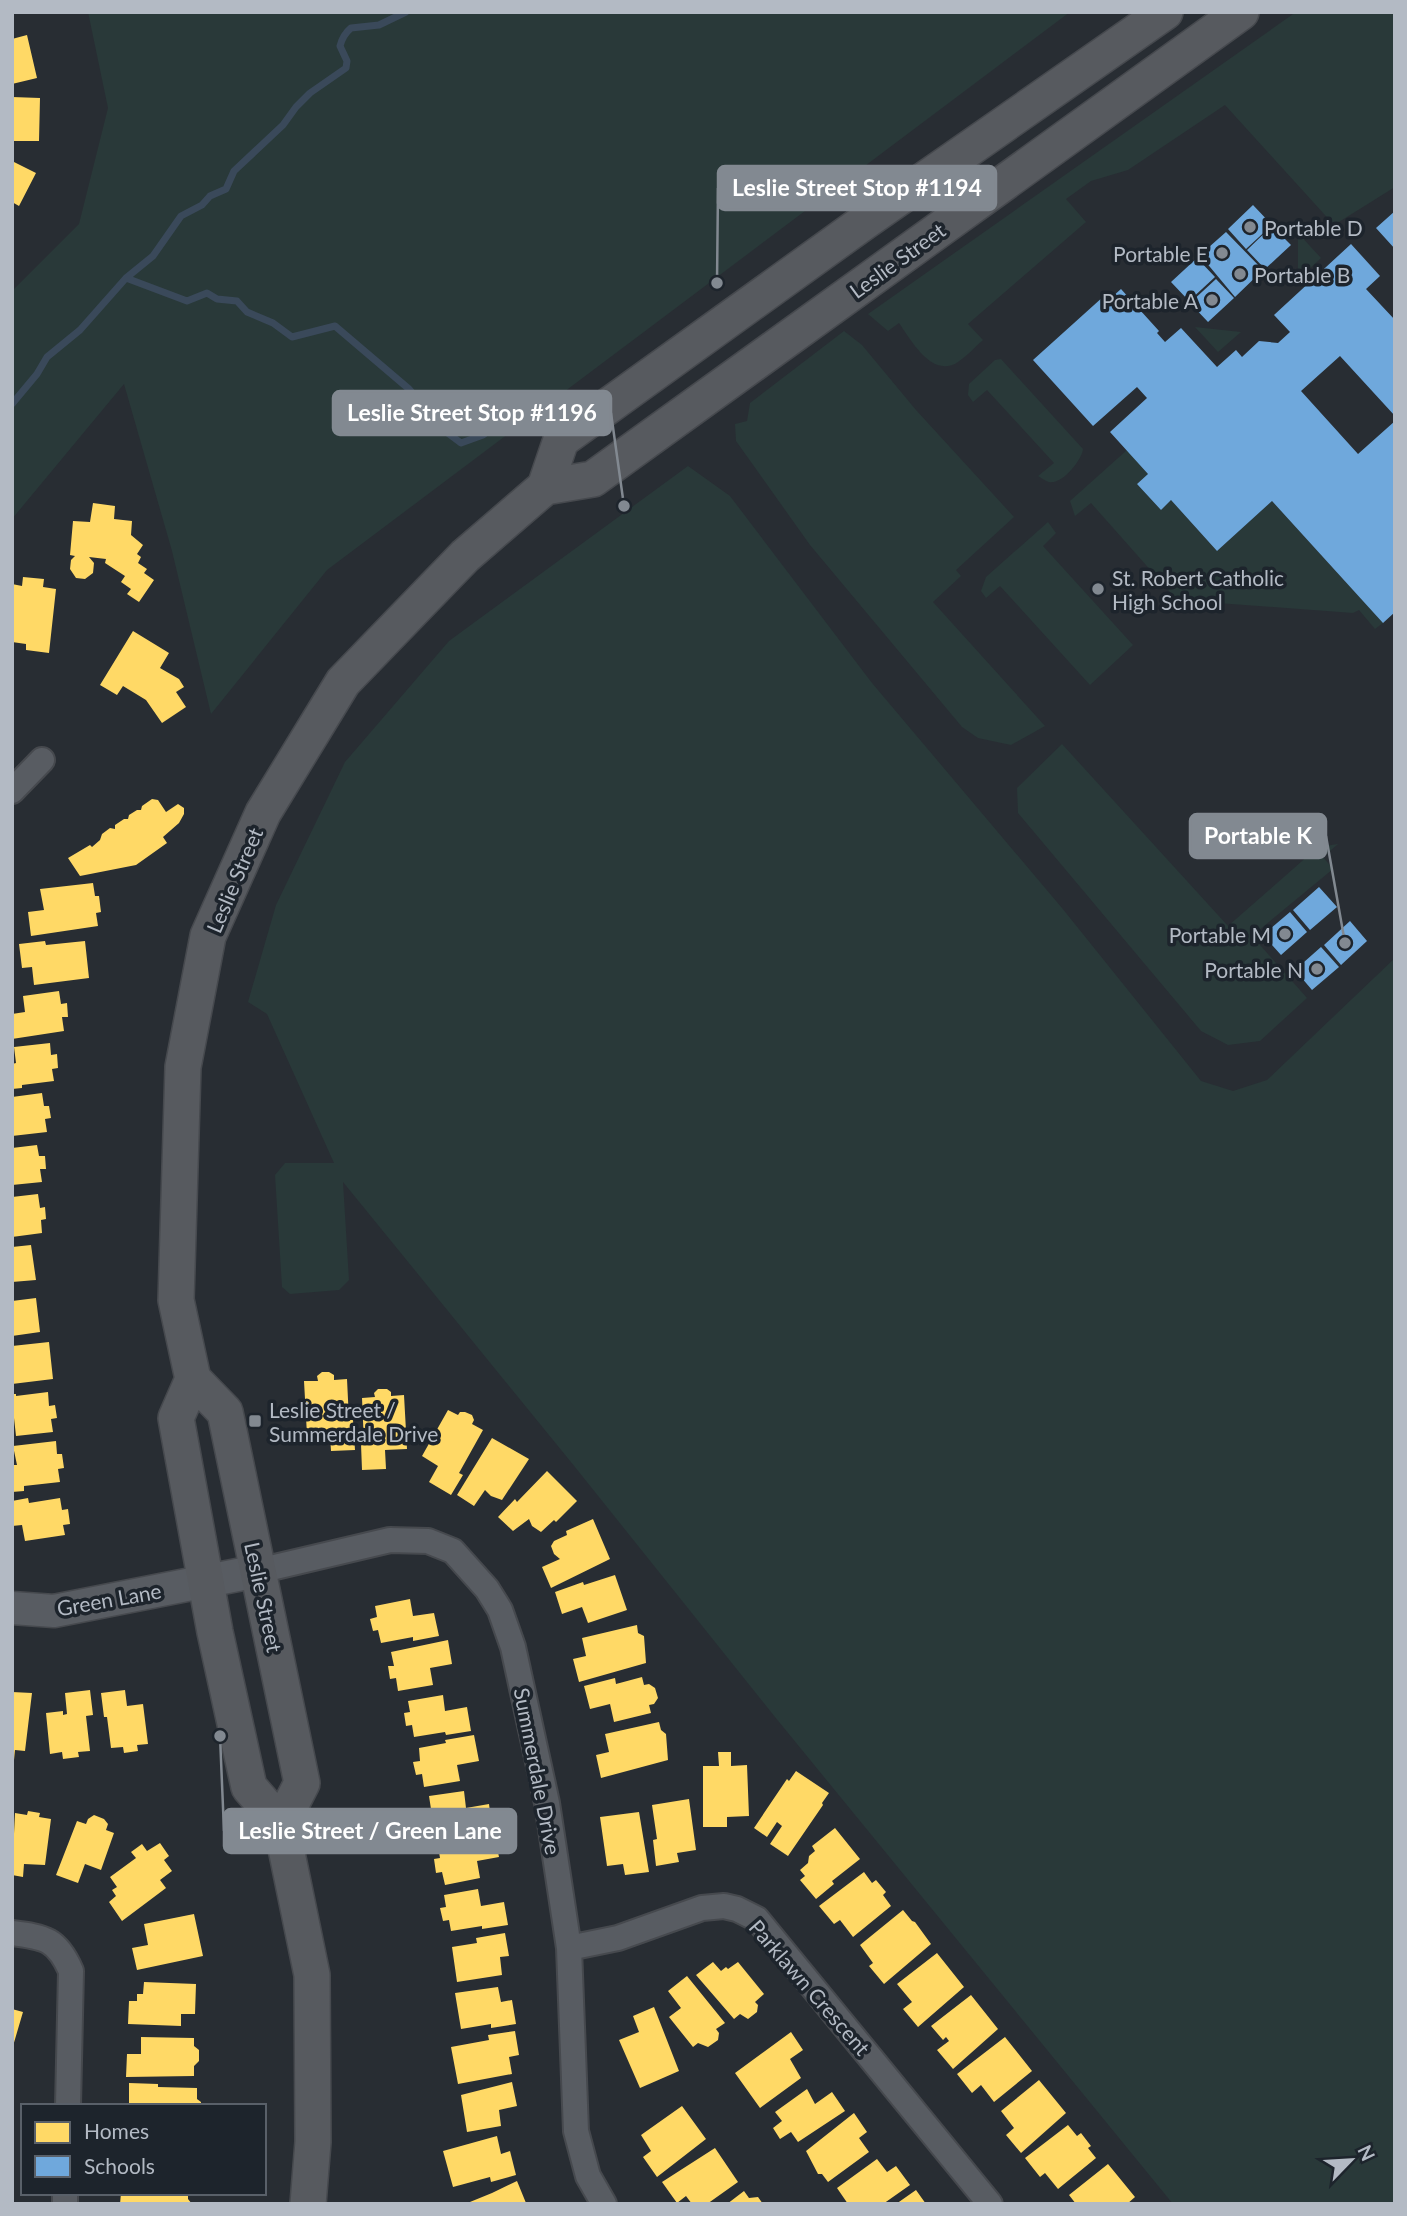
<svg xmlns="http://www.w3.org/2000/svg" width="1407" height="2216" viewBox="0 0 1407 2216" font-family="Lato,sans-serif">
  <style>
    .green { fill: #293939 }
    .homes { fill: #ffd966 }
    .schools { fill: #6fa8dc }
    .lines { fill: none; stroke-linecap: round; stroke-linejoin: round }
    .stream { stroke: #3a495a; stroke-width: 7 }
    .minor-casing { stroke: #46494e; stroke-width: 28 }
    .tertiary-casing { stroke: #46494e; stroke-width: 35 }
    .secondary-casing { stroke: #46494e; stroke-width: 38 }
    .minor { stroke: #585c62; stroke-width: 24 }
    .tertiary { stroke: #585c62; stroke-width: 32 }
    .secondary { stroke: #575a5f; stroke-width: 35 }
    .poi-dot { fill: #828991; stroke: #1d242c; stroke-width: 2.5 }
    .labels { text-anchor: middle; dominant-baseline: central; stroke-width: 7; stroke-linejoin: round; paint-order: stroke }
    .poi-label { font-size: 21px; fill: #b3bac4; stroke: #1d242c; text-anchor: start }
    .street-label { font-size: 21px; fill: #b3bac4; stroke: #1d242c }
    .leader { fill: none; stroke: #828991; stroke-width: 2.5 }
    .callout-dot { fill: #828991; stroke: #1d242c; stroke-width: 2.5 }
    .callout { fill: #828991; stroke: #828991; stroke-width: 2.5 }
    .callout-label { font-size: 23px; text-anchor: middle; font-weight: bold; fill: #fff }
  </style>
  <rect width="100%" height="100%" fill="#282d33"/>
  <path class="green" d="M 88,12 L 1070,12 L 327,570 L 211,714 L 172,551 L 124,384 L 12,519 L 12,291 L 79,224 L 108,108 Z
    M 1296,12 L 1395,12 L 1395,187 L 1334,225 L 1225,105 L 1128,170 L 1091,181 L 1066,199 L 1086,222 L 968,324 L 983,340 C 975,347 967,356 958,362 C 932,379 911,340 899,323 L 888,331 L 868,314 Z
    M 1298,233 L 1321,258 L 1298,280 Z
    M 1195,327 L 1241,332 L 1218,352 Z
    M 844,331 L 862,345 L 916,410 L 1014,517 L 956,570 L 961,576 L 933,602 L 1045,726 L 1011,745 L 978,738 L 962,727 L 810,545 L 736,441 L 735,424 L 747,421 L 750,403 Z
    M 1001,359 L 1083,449 C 1082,460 1062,485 1049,482 C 1045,481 1042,478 1038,476 L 1054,463 L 987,390 L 973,402 L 968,395 L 969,384 L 995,360 Z
    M 1127,450 L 1148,474 L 1137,484 L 1161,510 L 1171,500 L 1217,551 L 1272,501 L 1383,623 L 1375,629 L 1359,610 L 1353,613 L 1177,600 L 1091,503 L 1075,516 L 1070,501 Z
    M 688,466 L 730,496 L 872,683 L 1062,908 L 1201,1081 L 1233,1091 L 1267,1080 L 1395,958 L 1395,2204 L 1173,2204 L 775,1717 L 575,1467 L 343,1182 L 349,1280 L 339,1290 L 290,1294 L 282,1287 L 275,1175 L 285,1163 L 334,1163 L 267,1014 L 248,1002 L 276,905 L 345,762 L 449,641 Z
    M 1048,522 L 1056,533 L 1043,546 L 1133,645 L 1090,685 L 1000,586 L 986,598 L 981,591 L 986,577 Z
    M 1062,744 L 1228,926 L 1318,847 L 1338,844 L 1323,857 L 1333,869 L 1252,936 L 1307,998 L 1260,1041 L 1228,1045 L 1201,1031 L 1018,813 L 1017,788 Z"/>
  <path class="homes" d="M 27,35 L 37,78 L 12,84 L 12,39 Z
    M 12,97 L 40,98 L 39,141 L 12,141 Z
    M 12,161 L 36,173 L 19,206 L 12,202 Z
    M 93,503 L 115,506 L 114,519 L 132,521 L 131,535 L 143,545 L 137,554 L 141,557 L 138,563 L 147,569 L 144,573 L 154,580 L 139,602 L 127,594 L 131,589 L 121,582 L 125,576 L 105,563 L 106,559 L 89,557 L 94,563 L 93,573 L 85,579 L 76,578 L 70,569 L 71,560 L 75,556 L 70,555 L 73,521 L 90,522 Z
    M 23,577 L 44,579 L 43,587 L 56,589 L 49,653 L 26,650 L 26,644 L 12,642 L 12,584 L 22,586 Z
    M 133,631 L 169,653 L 160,668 L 179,679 L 184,687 L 176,692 L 186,707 L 162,723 L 146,700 L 123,686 L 117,695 L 100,685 Z
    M 152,799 L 158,800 L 166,812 L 178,804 L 184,808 L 184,814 L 179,823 L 163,837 L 167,843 L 136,865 L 80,876 L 68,858 L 90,845 L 92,847 L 100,840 L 102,834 L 110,828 L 115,829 L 115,825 L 124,819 L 128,819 L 129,815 L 137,810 L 141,810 L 142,806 Z
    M 93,883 L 95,896 L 99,896 L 101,912 L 96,913 L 98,926 L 31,936 L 28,912 L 44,910 L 40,889 Z
    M 45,941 L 46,945 L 85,941 L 89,978 L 34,985 L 32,967 L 22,968 L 19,944 Z
    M 59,991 L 61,1004 L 67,1003 L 68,1017 L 62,1017 L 64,1031 L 12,1039 L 12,1014 L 25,1012 L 23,996 Z
    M 50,1043 L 51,1055 L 57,1054 L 58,1068 L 52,1069 L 54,1081 L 22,1085 L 22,1088 L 12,1089 L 12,1064 L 16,1063 L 14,1047 Z
    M 42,1093 L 44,1106 L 49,1106 L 51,1118 L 45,1119 L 47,1132 L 12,1136 L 12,1097 Z
    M 37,1145 L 39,1156 L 45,1156 L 46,1169 L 40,1169 L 42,1182 L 12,1185 L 12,1148 Z
    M 38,1194 L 40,1208 L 45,1207 L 46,1219 L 41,1220 L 42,1233 L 12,1237 L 12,1197 Z
    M 31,1245 L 36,1280 L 12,1282 L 12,1247 Z
    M 36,1298 L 40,1332 L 12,1336 L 12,1301 Z
    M 49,1342 L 53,1379 L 12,1384 L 12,1346 Z
    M 322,1372 L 329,1372 L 334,1375 L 334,1380 L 347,1379 L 349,1420 L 353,1420 L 355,1450 L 331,1451 L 330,1436 L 321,1437 L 321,1434 L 307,1435 L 304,1381 L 318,1381 L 317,1376 Z
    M 378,1389 L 387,1389 L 391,1392 L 391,1396 L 404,1395 L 407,1449 L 385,1450 L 386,1469 L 362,1470 L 361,1444 L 364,1444 L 362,1398 L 375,1397 L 374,1393 Z
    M 48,1392 L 49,1406 L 55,1405 L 57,1418 L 51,1419 L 53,1432 L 16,1436 L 14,1418 L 12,1418 L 12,1394 L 16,1394 L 16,1396 Z
    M 448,1410 L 458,1415 L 460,1412 L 465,1412 L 472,1415 L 474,1420 L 472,1424 L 483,1430 L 459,1473 L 463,1475 L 451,1495 L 429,1482 L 438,1466 L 422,1456 Z
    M 492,1438 L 529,1459 L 502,1500 L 491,1496 L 485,1490 L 474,1506 L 457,1495 Z
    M 56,1441 L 57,1454 L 62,1454 L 64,1468 L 58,1469 L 60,1482 L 24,1486 L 24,1491 L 12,1492 L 12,1465 L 17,1465 L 13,1446 Z
    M 547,1471 L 577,1501 L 556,1522 L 554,1520 L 541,1532 L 532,1526 L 529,1519 L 513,1531 L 498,1517 L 515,1499 L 517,1502 Z
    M 28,1498 L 29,1503 L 60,1498 L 62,1510 L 68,1509 L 70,1524 L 63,1525 L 65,1535 L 25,1541 L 22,1525 L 12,1526 L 12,1501 Z
    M 593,1519 L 610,1559 L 551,1588 L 542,1567 L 560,1559 L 554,1554 L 551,1546 L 554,1541 L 567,1535 L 566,1531 Z
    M 615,1575 L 627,1610 L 588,1623 L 582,1607 L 562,1614 L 555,1592 L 583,1582 L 584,1585 Z
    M 410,1599 L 413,1616 L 434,1613 L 439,1636 L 413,1641 L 413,1637 L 381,1643 L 378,1630 L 373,1631 L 370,1619 L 377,1617 L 375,1606 Z
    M 637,1625 L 638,1633 L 644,1636 L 646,1663 L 579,1682 L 573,1659 L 586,1656 L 582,1638 Z
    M 448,1640 L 452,1664 L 430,1668 L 433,1685 L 398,1691 L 396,1678 L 390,1679 L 388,1666 L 394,1666 L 391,1652 Z
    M 642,1677 L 644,1685 L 649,1684 L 655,1688 L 658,1698 L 654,1704 L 649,1705 L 651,1713 L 614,1722 L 610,1704 L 590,1709 L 584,1686 L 615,1678 L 616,1684 Z
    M 90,1690 L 93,1715 L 86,1716 L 90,1751 L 78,1752 L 79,1757 L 63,1759 L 62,1752 L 50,1754 L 46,1713 L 63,1711 L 63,1715 L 67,1714 L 65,1693 Z
    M 125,1690 L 127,1706 L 143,1704 L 148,1744 L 137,1745 L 138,1751 L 124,1753 L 123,1747 L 111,1748 L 107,1717 L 104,1717 L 101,1693 Z
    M 12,1692 L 32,1693 L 25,1751 L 15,1750 L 14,1760 L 12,1760 Z
    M 443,1695 L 445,1711 L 467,1707 L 471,1731 L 446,1735 L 445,1732 L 414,1737 L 412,1725 L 406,1726 L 404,1713 L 410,1712 L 408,1701 Z
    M 659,1722 L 661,1730 L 666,1734 L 668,1760 L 601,1778 L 596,1755 L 609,1752 L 605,1734 Z
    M 474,1735 L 479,1761 L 457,1765 L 460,1781 L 424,1787 L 422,1774 L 416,1775 L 413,1762 L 420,1761 L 419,1748 L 446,1743 L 445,1740 Z
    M 718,1752 L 731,1752 L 731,1766 L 747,1765 L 749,1816 L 727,1817 L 727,1827 L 703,1827 L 703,1766 L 719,1766 Z
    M 796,1771 L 829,1793 L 822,1803 L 823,1805 L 788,1856 L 770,1844 L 782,1826 L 777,1822 L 767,1837 L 754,1828 L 787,1779 L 789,1781 Z
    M 464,1791 L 466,1808 L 489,1804 L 492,1828 L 435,1834 L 433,1822 L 427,1823 L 425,1810 L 431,1809 L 429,1796 Z
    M 689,1799 L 696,1850 L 677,1853 L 679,1862 L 656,1866 L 653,1840 L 657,1839 L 652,1805 Z
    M 28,1811 L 40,1813 L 39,1817 L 51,1819 L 45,1865 L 24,1864 L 23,1877 L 12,1875 L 15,1813 L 27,1815 Z
    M 639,1812 L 649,1872 L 625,1875 L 623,1864 L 607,1866 L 600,1817 Z
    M 94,1815 L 104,1819 L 108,1824 L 106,1830 L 114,1833 L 101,1870 L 85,1864 L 78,1883 L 56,1875 L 77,1821 L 86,1824 L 88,1819 Z
    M 835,1828 L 860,1859 L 832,1881 L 834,1884 L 816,1899 L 800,1880 L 805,1876 L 800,1870 L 808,1863 L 809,1856 L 815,1851 L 812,1846 Z
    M 494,1833 L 499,1857 L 477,1861 L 480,1878 L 445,1885 L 442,1872 L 436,1873 L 434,1859 L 440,1858 L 438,1846 Z
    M 160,1843 L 169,1856 L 164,1860 L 172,1871 L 160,1880 L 166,1888 L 122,1921 L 109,1902 L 116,1896 L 112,1890 L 117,1887 L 110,1877 L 136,1858 L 131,1852 L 142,1844 L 147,1851 Z
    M 864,1872 L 872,1883 L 876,1880 L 886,1892 L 883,1895 L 891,1906 L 853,1937 L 840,1920 L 834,1924 L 819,1906 Z
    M 478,1889 L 481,1906 L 504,1902 L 508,1925 L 482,1929 L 482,1926 L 451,1931 L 449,1920 L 443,1921 L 440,1908 L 446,1907 L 444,1895 Z
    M 903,1910 L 912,1921 L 915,1922 L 931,1944 L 884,1984 L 869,1966 L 873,1963 L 860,1945 Z
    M 194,1914 L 203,1956 L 137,1970 L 132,1948 L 148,1945 L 144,1924 Z
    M 505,1933 L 509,1956 L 500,1957 L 502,1975 L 457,1982 L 452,1947 L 477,1943 L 476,1938 Z
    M 937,1953 L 964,1987 L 918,2027 L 903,2009 L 912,2002 L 897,1984 Z
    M 713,1962 L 721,1971 L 726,1967 L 728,1969 L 738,1962 L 764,1994 L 755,2002 L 758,2005 L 757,2012 L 748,2019 L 740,2014 L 734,2019 L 696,1975 Z
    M 687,1976 L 725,2023 L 716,2029 L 719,2033 L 718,2040 L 708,2047 L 698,2043 L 693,2047 L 669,2017 L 681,2008 L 668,1991 Z
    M 144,1982 L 196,1984 L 195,2014 L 181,2014 L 181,2026 L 128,2024 L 129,2001 L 137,2001 L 137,1994 L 143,1994 Z
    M 498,1987 L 501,2002 L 512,2000 L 516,2024 L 491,2028 L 491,2024 L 461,2029 L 455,1993 Z
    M 971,1995 L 998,2029 L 953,2069 L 937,2050 L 949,2041 L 946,2037 L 943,2040 L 931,2026 Z
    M 654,2007 L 679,2071 L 640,2088 L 619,2040 L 639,2032 L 633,2016 Z
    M 12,2009 L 23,2012 L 13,2046 L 12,2046 Z
    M 515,2031 L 519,2055 L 509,2057 L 512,2074 L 458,2084 L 451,2047 L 489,2040 L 488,2035 Z
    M 791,2032 L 803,2050 L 790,2059 L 801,2078 L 760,2108 L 735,2073 Z
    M 141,2037 L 194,2038 L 194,2046 L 199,2050 L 199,2061 L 194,2066 L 194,2076 L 126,2077 L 127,2054 L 141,2054 Z
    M 1005,2037 L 1032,2071 L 994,2102 L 981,2085 L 972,2093 L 957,2074 Z
    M 1039,2080 L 1066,2113 L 1021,2153 L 1006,2135 L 1014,2128 L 1001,2111 Z
    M 512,2082 L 517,2106 L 499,2110 L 501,2126 L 467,2132 L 461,2095 Z
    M 129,2083 L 158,2084 L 158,2087 L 197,2088 L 197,2099 L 201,2102 L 201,2106 L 129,2106 Z
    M 807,2089 L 815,2104 L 832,2092 L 845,2111 L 798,2142 L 791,2132 L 780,2139 L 773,2128 L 782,2121 L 775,2112 Z
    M 682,2106 L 706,2139 L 657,2177 L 643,2157 L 651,2151 L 641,2135 Z
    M 854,2113 L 867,2132 L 859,2138 L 869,2152 L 828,2182 L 822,2174 L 818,2174 L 806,2151 Z
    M 1068,2125 L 1077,2136 L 1081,2133 L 1091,2146 L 1088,2148 L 1096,2158 L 1058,2189 L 1045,2173 L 1040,2177 L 1025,2158 Z
    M 497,2136 L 501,2154 L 510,2151 L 516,2175 L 491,2182 L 490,2177 L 453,2187 L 443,2151 Z
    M 715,2148 L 738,2182 L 707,2204 L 692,2204 L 686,2196 L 677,2203 L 662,2182 Z
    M 877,2159 L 887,2172 L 896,2166 L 910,2185 L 883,2204 L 848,2204 L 837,2188 Z
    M 1108,2164 L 1135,2197 L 1127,2204 L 1076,2204 L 1069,2195 Z
    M 517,2181 L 526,2203 L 465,2204 L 492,2193 Z
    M 916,2190 L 926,2204 L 896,2204 Z
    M 744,2191 L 749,2198 L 758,2197 L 763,2204 L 727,2204 Z
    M 121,2193 L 188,2193 L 188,2199 L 192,2204 L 120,2204 Z"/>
  <path class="schools" d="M 1253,205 L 1272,225 L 1246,249 L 1228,229 Z
    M 1395,211 L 1395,249 L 1376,228 Z
    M 1272,226 L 1291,245 L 1265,269 L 1247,250 Z
    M 1226,232 L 1263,270 L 1235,297 L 1200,255 Z
    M 1351,244 L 1380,276 L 1366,289 L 1395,320 L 1395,416 L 1340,356 L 1301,391 L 1358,454 L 1395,421 L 1395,612 L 1383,623 L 1272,501 L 1217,551 L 1171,500 L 1161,510 L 1137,484 L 1148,474 L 1110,432 L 1147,398 L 1137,387 L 1093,426 L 1033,360 L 1104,296 L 1112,297 L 1121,289 L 1159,331 L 1157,333 L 1165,342 L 1181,328 L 1217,367 L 1236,350 L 1242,357 L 1259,341 L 1278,343 L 1290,332 L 1274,315 Z
    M 1197,258 L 1215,277 L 1189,301 L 1171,282 Z
    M 1216,279 L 1234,298 L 1208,322 L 1190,303 Z
    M 1319,887 L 1337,907 L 1310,930 L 1293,910 Z
    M 1290,912 L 1307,932 L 1281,955 L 1263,935 Z
    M 1350,921 L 1367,941 L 1341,965 L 1324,945 Z
    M 1321,947 L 1339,967 L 1312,990 L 1295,970 Z"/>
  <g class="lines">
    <path class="stream" d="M 126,278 L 187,301 L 207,293 L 217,299 L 237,301 L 247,312 L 273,323 L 292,337 L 335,326 L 409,389 L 445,431 L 461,443 L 483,435 L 514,411
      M 12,404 L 37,374 L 47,357 L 80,330 L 126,278 L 153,256 L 181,216 L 202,205 L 210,196 L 226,189 L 234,171 L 283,125 L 296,107 L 310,93 L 346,68 L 347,61 L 340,46 C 342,38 345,33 351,28 L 379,25 L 406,12"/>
    <g class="minor-casing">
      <path id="minor" d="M 12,791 L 42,760
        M 258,1571 L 390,1540 L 428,1541 L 453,1551 L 487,1589 L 500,1610 L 513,1647 L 547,1803 L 569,1948 L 576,2131 L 588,2176 L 604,2204
        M 12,1933 C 45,1937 57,1939 71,1971 L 68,2106
        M 569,1948 L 618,1938 L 702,1908 L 724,1906 L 737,1909 L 757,1919 L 990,2204
        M 65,2204 L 65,2193"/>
    </g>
    <g class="tertiary-casing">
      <path id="tertiary" d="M 12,1608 L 54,1611 L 258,1571"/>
    </g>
    <g class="secondary-casing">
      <path id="secondary" d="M 545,487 L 593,479 L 1241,12
        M 193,1379 L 176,1418 L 215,1632 L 249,1787 L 281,1824 L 312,1975 L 313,2142 L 308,2204
        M 281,1824 L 302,1783 L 225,1412 L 193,1379 L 176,1300 L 183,1067 L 208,936 L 263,813 L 343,682 L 465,556 L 545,487 L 561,440 L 864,222 L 1165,12"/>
    </g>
    <use href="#minor" class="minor"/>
    <use href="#tertiary" class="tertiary"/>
    <use href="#secondary" class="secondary"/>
  </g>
  <g class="poi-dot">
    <circle cx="1250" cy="227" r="7"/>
    <circle cx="1222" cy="253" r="7"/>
    <circle cx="1240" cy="274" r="7"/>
    <circle cx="1212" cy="300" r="7"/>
    <circle cx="1098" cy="589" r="7"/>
    <circle cx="1285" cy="934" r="7"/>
    <circle cx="1317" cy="969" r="7"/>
    <rect x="248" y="1414" width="14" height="14" rx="3.5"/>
  </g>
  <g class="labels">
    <g class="poi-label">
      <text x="1264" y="227">Portable D</text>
      <text x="1208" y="253" text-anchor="end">Portable E</text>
      <text x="1254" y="274">Portable B</text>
      <text x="1198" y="300" text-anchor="end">Portable A</text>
      <text x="1112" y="577">St. Robert Catholic<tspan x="1112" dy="24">High School</tspan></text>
      <text x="1271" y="934" text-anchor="end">Portable M</text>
      <text x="1303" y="969" text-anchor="end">Portable N</text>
      <text x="269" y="1409">Leslie Street /<tspan x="269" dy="24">Summerdale Drive</tspan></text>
    </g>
    <g class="street-label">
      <text transform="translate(897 260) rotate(-36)">Leslie Street</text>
      <text transform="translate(234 880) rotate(-67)">Leslie Street</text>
      <text transform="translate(264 1597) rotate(78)">Leslie Street</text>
      <text transform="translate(109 1599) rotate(-10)">Green Lane</text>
      <text transform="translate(538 1771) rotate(79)">Summerdale Drive</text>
      <text transform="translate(810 1987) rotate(49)">Parklawn Crescent</text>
    </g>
  </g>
  <path class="leader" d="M717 283L718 188M624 506L611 413M1345 943L1326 836M220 1736L224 1831"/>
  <g class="callout-dot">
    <circle cx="717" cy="283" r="7"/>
    <circle cx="624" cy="506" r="7"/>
    <circle cx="1345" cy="943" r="7"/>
    <circle cx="220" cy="1736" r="7"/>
  </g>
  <g class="callout">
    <rect x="718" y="166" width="278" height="44" rx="7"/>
    <rect x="333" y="391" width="278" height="44" rx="7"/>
    <rect x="1190" y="814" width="136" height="44" rx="7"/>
    <rect x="224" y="1809" width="292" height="44" rx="7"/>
  </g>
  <g class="callout-label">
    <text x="857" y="196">Leslie Street Stop #1194</text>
    <text x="472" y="421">Leslie Street Stop #1196</text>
    <text x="1258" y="844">Portable K</text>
    <text x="370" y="1839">Leslie Street / Green Lane</text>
  </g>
  <rect width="1407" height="2216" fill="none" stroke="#b3bac4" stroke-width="28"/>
  <rect x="21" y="2104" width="245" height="91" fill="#1d242c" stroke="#596069" stroke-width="2"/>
  <rect x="35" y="2122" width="35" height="21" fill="#ffd966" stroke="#596069" stroke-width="2"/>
  <text x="84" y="2139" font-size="21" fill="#b3bac4">Homes</text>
  <rect x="35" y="2156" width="35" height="21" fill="#6fa8dc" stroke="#596069" stroke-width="2"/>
  <text x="84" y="2174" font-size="21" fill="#b3bac4">Schools</text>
  <g transform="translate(1351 2160) rotate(65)" stroke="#1d242c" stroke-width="5" paint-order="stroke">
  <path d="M0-5L12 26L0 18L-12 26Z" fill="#b3bac4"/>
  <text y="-10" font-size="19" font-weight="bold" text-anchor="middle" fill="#b3bac4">N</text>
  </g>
</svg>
